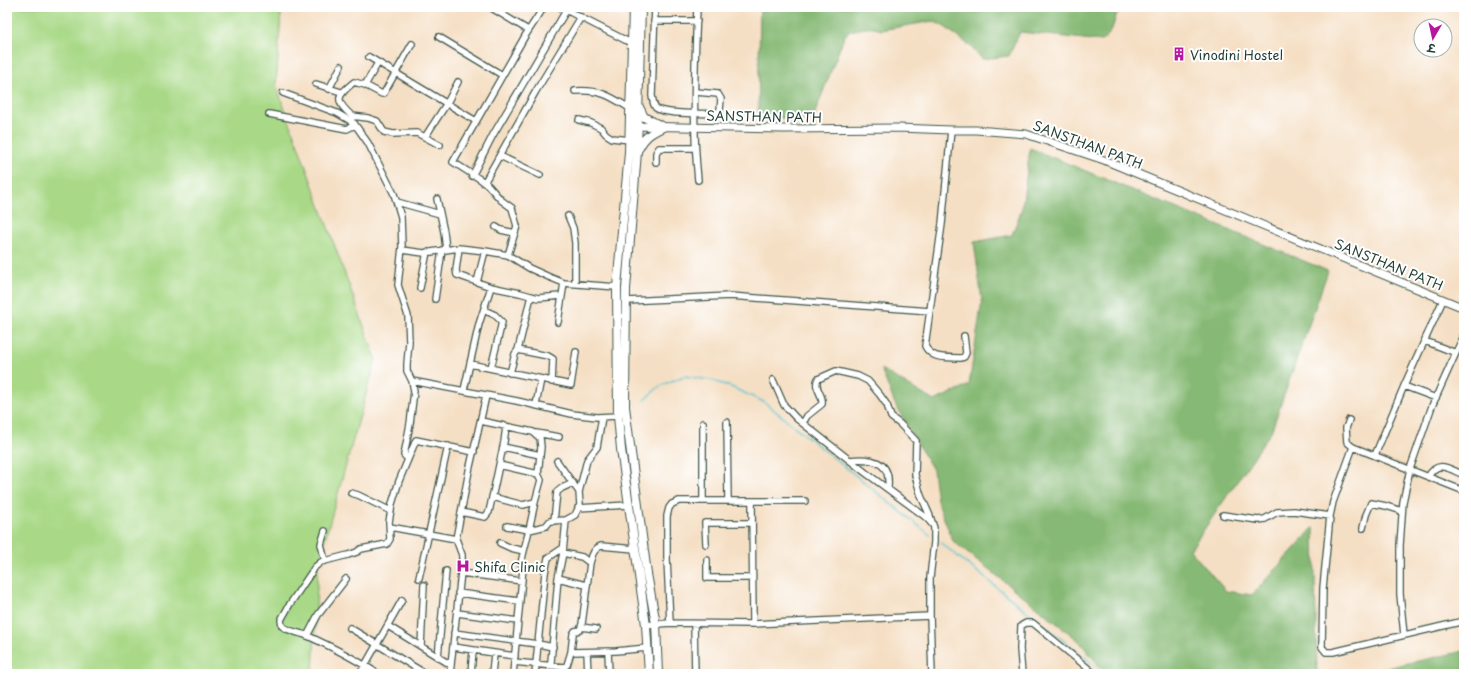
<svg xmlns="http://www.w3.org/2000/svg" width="1471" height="681" viewBox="0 0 1471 681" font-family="'Playpen Sans','Playpen Sans Deva',sans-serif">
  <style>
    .green { fill: #a9d987; stroke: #648b5e }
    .forest { fill: #86b974; stroke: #527b54 }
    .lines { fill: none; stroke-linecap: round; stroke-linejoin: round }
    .stream { stroke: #5ac6d3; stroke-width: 1.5 }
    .minor-casing { stroke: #3f554a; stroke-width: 8 }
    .tertiary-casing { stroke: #3f554a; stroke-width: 9 }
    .secondary-casing { stroke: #3f554a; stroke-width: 10 }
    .minor { stroke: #fff; stroke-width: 5.5 }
    .tertiary { stroke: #fff; stroke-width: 7 }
    .secondary { stroke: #fff; stroke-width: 8 }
    .labels { text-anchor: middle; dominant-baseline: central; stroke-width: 4; stroke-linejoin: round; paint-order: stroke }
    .poi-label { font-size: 13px; fill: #1f3d34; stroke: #fff; text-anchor: start }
    .street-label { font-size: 13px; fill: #1f3d34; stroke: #fff }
  </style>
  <rect width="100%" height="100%" fill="#fff"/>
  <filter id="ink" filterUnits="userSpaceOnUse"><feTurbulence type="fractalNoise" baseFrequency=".025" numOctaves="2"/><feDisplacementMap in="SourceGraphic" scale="8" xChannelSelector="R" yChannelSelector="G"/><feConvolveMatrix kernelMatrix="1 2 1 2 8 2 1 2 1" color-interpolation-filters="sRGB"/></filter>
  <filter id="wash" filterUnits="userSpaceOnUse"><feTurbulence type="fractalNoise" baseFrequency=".012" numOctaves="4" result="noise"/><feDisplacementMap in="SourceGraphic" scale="16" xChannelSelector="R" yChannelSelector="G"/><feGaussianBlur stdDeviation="0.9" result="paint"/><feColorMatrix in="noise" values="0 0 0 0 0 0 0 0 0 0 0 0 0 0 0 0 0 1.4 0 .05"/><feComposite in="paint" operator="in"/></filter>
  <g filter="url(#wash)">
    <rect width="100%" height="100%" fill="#f5dfc4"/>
    <path class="green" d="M 7,7 L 294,7 L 281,14 L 276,85 L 376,359 L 318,564 L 313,674 L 7,674 Z"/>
    <path class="forest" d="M 760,7 L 1119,7 L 1111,32 L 1102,41 L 1020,32 L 1009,56 L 982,59 L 970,46 L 945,27 L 933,21 L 881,30 L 872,27 L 849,31 L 844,37 L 813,118 L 758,118 Z
      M 1030,148 L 1328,271 L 1271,432 L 1190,550 L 1226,591 L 1252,595 L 1314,527 L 1317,674 L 1106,674 L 1078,640 L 953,541 L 937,501 L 933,470 L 895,404 L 881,369 L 934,401 L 969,385 L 982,301 L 974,242 L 1012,235 L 1022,208 Z
      M 1464,651 L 1464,674 L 1358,674 Z"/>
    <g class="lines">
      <path class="stream" d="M 644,400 L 660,386 L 684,376 L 711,380 L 731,387 L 764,402 L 930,535
        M 941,543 L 1098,668 L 1101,674"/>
    </g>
  </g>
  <g filter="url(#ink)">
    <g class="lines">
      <g class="minor-casing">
        <path id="minor" d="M 490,7 L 528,30
          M 560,7 L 633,44
          M 655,7 L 652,96 C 653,100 653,105 656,108 C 664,115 704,113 716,114 L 720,110 L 721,99 L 718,94 L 696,92
          M 697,7 C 695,64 692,123 698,180
          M 654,21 L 697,21
          M 439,37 L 502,75
          M 369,57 L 476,121
          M 316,84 L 341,92
          M 365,85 L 378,63
          M 329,89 L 341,66
          M 575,91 C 600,89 610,96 631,109
          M 283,93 L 337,113 L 354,123 L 368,143 L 394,194 L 401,217 L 402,247 L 398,285 L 408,316 L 409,342 L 407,364 L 407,371 L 412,381 L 414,391 L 410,424 L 404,455 L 408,459
          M 269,114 L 347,129 L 355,125
          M 352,116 L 368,118 L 377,121 L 384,132 L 393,134 L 417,133 L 440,145
          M 579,120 L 591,123 L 601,128 L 606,134 L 612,138 L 630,140
          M 351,122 L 352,116 C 334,100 337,96 354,82 L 365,85 L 382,94 L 384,93 L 412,44
          M 951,130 L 942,224 L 925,346 C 932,360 946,357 961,358 L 964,357 L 966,353 L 964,336
          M 425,137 L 447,103 L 458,82
          M 500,156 L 540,175
          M 656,162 L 656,153 L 659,148 L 695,148
          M 472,176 L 493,135 L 567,9
          M 484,183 L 536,91 L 581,17
          M 437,199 L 444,232 L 446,249
          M 397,202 L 440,214
          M 568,216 L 573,228 L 575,243 L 575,283
          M 496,227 L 501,230 L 515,233
          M 459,248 L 456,270 L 457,275 L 491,287 L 520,293 L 538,298 L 561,296
          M 402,250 L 424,253 L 459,248 L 485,251 L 508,255 L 529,268 L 549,277 L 564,283 L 617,287
          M 508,255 L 517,226 L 512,208 L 501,200 L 486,183 L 453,162 L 525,36 L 544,7
          M 477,282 L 485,251
          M 420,288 L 427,252
          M 435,299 L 442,250
          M 627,301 L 730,296 L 930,311
          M 484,310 L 495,315 L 502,322 L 491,368
          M 558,322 L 564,283
          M 1425,341 L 1456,353
          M 518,350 L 531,296
          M 470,364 L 571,385 L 576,352
          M 510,373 L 515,354 L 518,350 L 548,356 L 553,359 L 552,382
          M 773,380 L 784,405 L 796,418 L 866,473 L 927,518 L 931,523
          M 412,381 L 517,401 L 572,414 L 597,417 L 618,416
          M 1404,386 L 1436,398
          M 464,390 L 479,324 L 491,287
          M 536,405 L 541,379
          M 1349,420 L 1346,428 L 1347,442 L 1353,447 L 1464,491
          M 481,421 L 533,432 L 540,438 L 541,447 L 538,474 L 499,465
          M 727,422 L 728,501
          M 703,423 L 703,501
          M 803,423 L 807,416 L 822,404 C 824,395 813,388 818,379 L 836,371 L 858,376 L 868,381 L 880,395 L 887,405 L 891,417 L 900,424 L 916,441 L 915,475 L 921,496 L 930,516 L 934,528 L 934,542 L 930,578 L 930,616
          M 536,433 L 559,437
          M 503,447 L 540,455
          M 1353,447 L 1333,502 L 1330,516 L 1323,588 L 1322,647 L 1326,652 L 1333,652 L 1464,621
          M 1375,455 L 1404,386 L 1443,300
          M 850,460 C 862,458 883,459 887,473 C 889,478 888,484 888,489
          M 1428,477 C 1438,459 1449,469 1464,475
          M 579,492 L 587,460 L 597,447 L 602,417
          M 351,493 L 358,495 L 391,511
          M 492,497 L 523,505 L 535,502 L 541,480 L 538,474
          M 752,501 L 753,624
          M 578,508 L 628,505
          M 461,512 L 485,517 L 489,512 L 504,442 L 506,427
          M 1223,515 L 1258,520 L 1265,519 L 1277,512 L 1294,511 L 1330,516
          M 554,521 L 557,492 L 562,488 L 573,483
          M 507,526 L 529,530 L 535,502
          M 390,527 L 456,539
          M 1363,528 L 1366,515 L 1371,503 L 1386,506 L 1402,511
          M 500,543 L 511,548 L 524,551
          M 706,544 L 705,523 L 752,523
          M 707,560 L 707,578 L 752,578
          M 325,561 L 321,544 L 325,531
          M 590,563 C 592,556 593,549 601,546 L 635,549
          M 461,573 L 522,581
          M 419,578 L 448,446
          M 558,578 L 586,585
          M 458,593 L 519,601
          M 457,613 L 518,621
          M 670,623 L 667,559 L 667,516 L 669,508 L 672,504 L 679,501 L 805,501
          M 694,624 L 695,674
          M 646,625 L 670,623 L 753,624 L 930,616 L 932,674
          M 388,626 L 451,665
          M 581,627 L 596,629
          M 350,628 L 426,674
          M 454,633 L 538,644 L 553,647
          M 1404,635 L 1400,594 L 1400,545 L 1403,502 L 1410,469 L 1432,406 L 1464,335
          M 307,636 L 318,615 L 346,579
          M 421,646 L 424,585
          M 453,647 L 515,656
          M 608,651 L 609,674
          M 571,652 L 616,651 L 647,648
          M 587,652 L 588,674
          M 438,657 L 446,571
          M 514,662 L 564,667 L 567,665 L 571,652 L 573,634 L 575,631 L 580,630 L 582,624 L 590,563 L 582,557 L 563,553
          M 360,674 L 402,600
          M 378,674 C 356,659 332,647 308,636 C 299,632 289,632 282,626 L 281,620 L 290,604 L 315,567 L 321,562 L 348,555 L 357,552 L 361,549 L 387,544 L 390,539 L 389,522 L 392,504 L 399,481 L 416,440 L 474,452
          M 450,674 L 462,563 L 462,555 L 456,539 L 469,471 L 486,396
          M 471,674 L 473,650
          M 492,674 L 494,654
          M 513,674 L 523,568 L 521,563 L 529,530 L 546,526 L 550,521 L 566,520 L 575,515 L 580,505 L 579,492 L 557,461
          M 535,674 L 545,573 L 548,558 L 563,548
          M 550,674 L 558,578 L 563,553 L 566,520
          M 1022,674 L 1020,649 L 1021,626 L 1026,623 L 1033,623 L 1095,674"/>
      </g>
      <g class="tertiary-casing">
        <path id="tertiary" d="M 632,126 L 784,129 L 898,128 L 951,130 L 976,130 L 1026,134 L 1104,160 L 1464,308"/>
      </g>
      <g class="secondary-casing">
        <path id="secondary" d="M 633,7 L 629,152 L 617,287 L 618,416 L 621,449 L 646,625 L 649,674
          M 641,7 L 637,152 L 626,289 L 625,407 L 647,574 L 656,624 L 658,674
          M 639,107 L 644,117 L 663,127
          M 639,148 C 645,136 651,133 663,127"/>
      </g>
      <use href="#minor" class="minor"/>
      <use href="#tertiary" class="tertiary"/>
      <use href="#secondary" class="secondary"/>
    </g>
  </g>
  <defs>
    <g id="building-bare" transform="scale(1.08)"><path d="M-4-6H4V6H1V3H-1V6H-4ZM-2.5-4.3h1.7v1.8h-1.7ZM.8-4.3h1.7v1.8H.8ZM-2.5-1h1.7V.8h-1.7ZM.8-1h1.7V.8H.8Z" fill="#b5179e" stroke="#fff" stroke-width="2.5" paint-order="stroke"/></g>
    <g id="hospital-bare" transform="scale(1.08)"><path d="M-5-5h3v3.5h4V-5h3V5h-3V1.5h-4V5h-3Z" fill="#b5179e" stroke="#fff" stroke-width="2.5" paint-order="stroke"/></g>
  </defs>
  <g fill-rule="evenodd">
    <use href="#building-bare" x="1179" y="54"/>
    <use href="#hospital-bare" x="463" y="566"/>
  </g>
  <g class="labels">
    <g class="poi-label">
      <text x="1190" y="54">Vinodini Hostel</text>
      <text x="474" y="566">Shifa Clinic</text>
    </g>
    <g class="street-label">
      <text transform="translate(764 116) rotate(1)">SANSTHAN PATH</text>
      <text transform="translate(1088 144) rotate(20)">SANSTHAN PATH</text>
      <text transform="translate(1389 264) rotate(22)">SANSTHAN PATH</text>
    </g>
  </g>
  <rect width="1471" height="681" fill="none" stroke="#fff" stroke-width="24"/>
  <g transform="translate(1433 38) rotate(189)"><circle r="19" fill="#ffffff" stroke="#a5b1ae"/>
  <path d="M0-3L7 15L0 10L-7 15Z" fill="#b5179e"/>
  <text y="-6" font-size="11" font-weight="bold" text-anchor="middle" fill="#1f3d34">उ</text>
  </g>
</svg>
